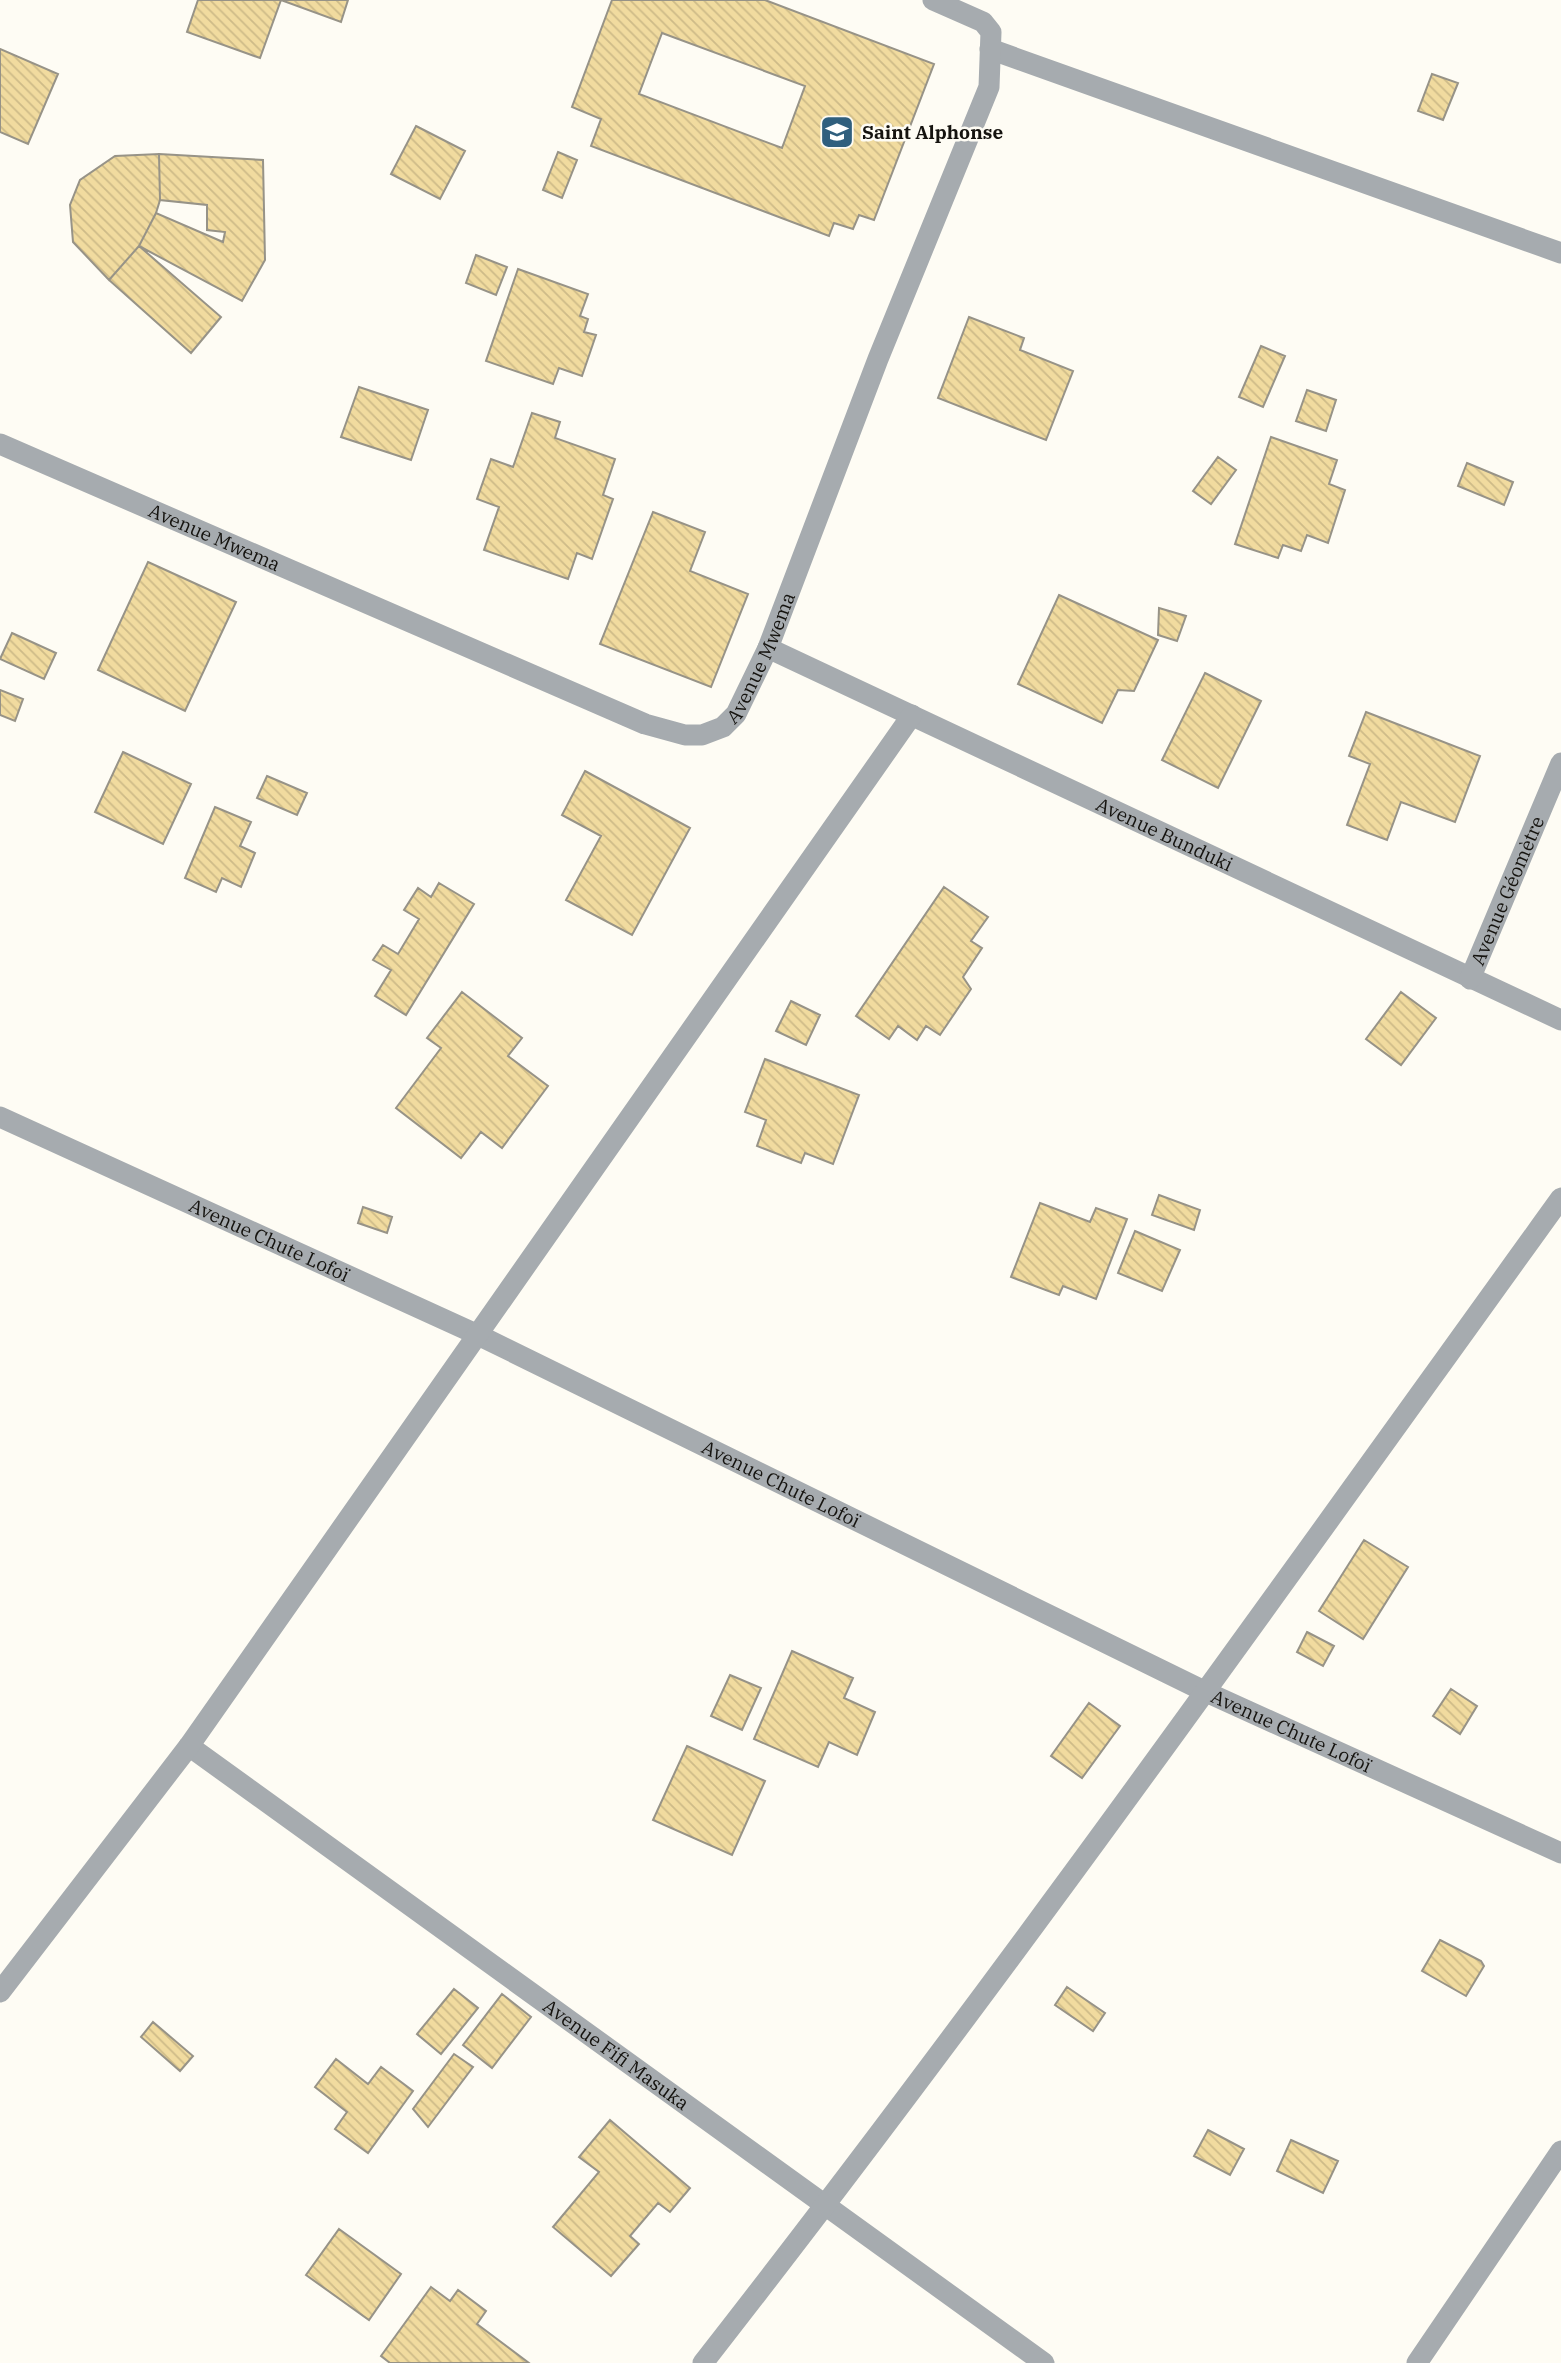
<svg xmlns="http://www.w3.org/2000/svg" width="1561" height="2363" viewBox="0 0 1561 2363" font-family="'IBM Plex Serif',serif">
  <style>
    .building { fill: url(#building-back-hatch); stroke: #979387; stroke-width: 2; fill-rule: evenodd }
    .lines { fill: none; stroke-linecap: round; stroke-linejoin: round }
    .street { stroke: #a6abaf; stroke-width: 21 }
    .labels { text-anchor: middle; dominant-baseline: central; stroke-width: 5; stroke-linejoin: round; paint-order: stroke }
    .poi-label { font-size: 19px; font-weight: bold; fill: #15130f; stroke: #fefcf4; text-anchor: start }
    .street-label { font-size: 19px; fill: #15130f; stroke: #fefcf4 }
  </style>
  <defs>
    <pattern id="building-back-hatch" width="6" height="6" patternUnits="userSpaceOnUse" patternTransform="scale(1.75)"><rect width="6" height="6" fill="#f1db9f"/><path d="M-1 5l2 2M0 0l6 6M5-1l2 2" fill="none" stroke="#cebb88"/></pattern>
  </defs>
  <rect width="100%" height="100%" fill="#fefcf4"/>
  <path class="building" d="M 198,0 L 348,0 L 341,22 L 281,0 L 260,58 L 187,32 Z
    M 612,0 L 765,0 L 934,64 L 874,220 L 859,215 L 853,229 L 834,223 L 829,236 L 591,146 L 601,119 L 572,107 ZM 662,33 L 805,86 L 782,148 L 639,94 Z
    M 0,49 L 58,74 L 28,144 L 0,132 Z
    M 1432,74 L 1458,83 L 1443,120 L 1418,111 Z
    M 416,126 L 465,151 L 440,199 L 391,174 Z
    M 558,152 L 577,160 L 562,198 L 543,190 Z
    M 159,154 L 160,200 L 156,213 L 139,246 L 109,280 L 73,242 L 70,205 L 80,180 L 115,156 Z
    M 159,154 L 263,160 L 265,260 L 242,301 L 139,246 L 156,213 L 223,242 L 225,232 L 207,230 L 207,205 L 160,200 Z
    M 139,246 L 221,317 L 191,353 L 109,280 Z
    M 476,255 L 507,267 L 496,295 L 466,283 Z
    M 518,269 L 588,294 L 580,316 L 588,319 L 584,332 L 596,335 L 582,376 L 559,368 L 553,384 L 486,361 Z
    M 969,317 L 1024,338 L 1020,350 L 1073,371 L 1046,440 L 938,398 Z
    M 1261,346 L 1285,356 L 1263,407 L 1239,397 Z
    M 359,387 L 428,410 L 411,460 L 341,437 Z
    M 1307,390 L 1336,400 L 1326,431 L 1296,421 Z
    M 532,413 L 560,422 L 555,438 L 615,459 L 603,495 L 613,499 L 592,559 L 577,553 L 568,579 L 484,550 L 499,507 L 477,499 L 491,459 L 513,467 Z
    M 1271,437 L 1337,460 L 1329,484 L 1345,490 L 1328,543 L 1307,535 L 1301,551 L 1283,545 L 1278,558 L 1235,544 Z
    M 1218,457 L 1236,470 L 1211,504 L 1193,491 Z
    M 1467,463 L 1513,482 L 1504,505 L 1458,486 Z
    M 653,512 L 705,532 L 690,571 L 748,594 L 711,687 L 600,644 Z
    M 148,562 L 236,602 L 185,711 L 98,670 Z
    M 1059,595 L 1158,640 L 1134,691 L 1118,690 L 1102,723 L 1018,684 Z
    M 1159,608 L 1186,616 L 1177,641 L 1158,635 Z
    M 12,633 L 56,653 L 44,679 L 0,659 Z
    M 1205,673 L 1261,701 L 1218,788 L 1162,760 Z
    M 0,690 L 23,699 L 15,721 L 0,715 Z
    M 1366,712 L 1480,756 L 1455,822 L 1401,802 L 1387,840 L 1347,825 L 1370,764 L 1349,756 Z
    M 123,752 L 191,784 L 163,844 L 95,812 Z
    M 585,771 L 690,828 L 632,935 L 566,900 L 601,836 L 562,815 Z
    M 267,776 L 307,793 L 297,815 L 257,798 Z
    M 215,807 L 251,822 L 240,846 L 255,853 L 241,887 L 222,878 L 216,892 L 185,878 Z
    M 439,883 L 474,904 L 406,1015 L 375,996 L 391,970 L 373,960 L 383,945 L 398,954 L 419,919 L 404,910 L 418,888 L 431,897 Z
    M 944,887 L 988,917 L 971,941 L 982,948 L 963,977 L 971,989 L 940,1035 L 926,1026 L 917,1040 L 898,1026 L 889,1039 L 856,1016 Z
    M 462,992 L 522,1038 L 508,1056 L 548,1086 L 502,1148 L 481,1132 L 461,1158 L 396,1108 L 441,1048 L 427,1038 Z
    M 1401,992 L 1436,1018 L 1401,1065 L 1366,1039 Z
    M 791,1001 L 820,1015 L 806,1045 L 776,1031 Z
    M 765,1059 L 859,1095 L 833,1164 L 805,1153 L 801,1163 L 757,1146 L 766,1120 L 745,1112 Z
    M 1159,1195 L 1200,1210 L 1194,1230 L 1152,1215 Z
    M 1040,1203 L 1090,1222 L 1096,1208 L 1127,1219 L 1096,1299 L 1063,1286 L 1059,1295 L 1011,1277 Z
    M 363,1207 L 392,1217 L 387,1233 L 358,1223 Z
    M 1135,1231 L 1180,1250 L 1162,1291 L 1118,1273 Z
    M 1364,1540 L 1408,1567 L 1363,1639 L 1319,1611 Z
    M 1307,1632 L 1334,1646 L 1323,1666 L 1297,1652 Z
    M 792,1651 L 853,1678 L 844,1698 L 875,1712 L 857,1755 L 829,1742 L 818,1767 L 754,1739 Z
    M 730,1675 L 761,1688 L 742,1730 L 711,1716 Z
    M 1451,1689 L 1477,1706 L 1460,1734 L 1433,1716 Z
    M 1089,1703 L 1120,1726 L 1082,1778 L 1051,1756 Z
    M 687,1746 L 765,1781 L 732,1855 L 653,1820 Z
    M 1440,1940 L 1481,1961 L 1484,1966 L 1466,1996 L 1422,1971 Z
    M 1067,1987 L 1105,2013 L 1093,2031 L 1055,2005 Z
    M 454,1989 L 478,2008 L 441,2054 L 417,2034 Z
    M 502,1994 L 531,2017 L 492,2068 L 463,2045 Z
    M 153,2022 L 193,2056 L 180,2071 L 141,2037 Z
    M 454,2054 L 473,2067 L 428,2127 L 413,2109 Z
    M 336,2059 L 368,2084 L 381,2067 L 413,2091 L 368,2153 L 335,2129 L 347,2112 L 315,2087 Z
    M 610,2120 L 690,2188 L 670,2212 L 658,2203 L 630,2236 L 639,2244 L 611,2276 L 553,2227 L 599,2172 L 579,2157 Z
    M 1208,2130 L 1244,2149 L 1230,2175 L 1194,2156 Z
    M 1291,2140 L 1338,2161 L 1323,2193 L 1277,2171 Z
    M 339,2229 L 401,2274 L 369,2320 L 306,2275 Z
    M 431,2287 L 450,2301 L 458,2290 L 486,2311 L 477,2324 L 529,2363 L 390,2363 L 381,2356 Z"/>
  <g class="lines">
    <g class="street">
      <path d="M 990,49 L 1561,253"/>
      <path id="s1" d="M 0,444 L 645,724 L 685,735 L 702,735 L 723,727 L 736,714 L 768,648 L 878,359 L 989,87 L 991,32 L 983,22 L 933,0"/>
      <path id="s2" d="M 768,648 L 1561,1020"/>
      <path id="s3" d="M 1470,979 L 1561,763"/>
      <path id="s4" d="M 0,1117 L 476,1334 L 1206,1692 L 1561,1853"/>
      <path id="s5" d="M 189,1746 L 1044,2363"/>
      <path d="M 0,1992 L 189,1746 L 912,715"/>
      <path d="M 703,2363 C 1000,1983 1279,1589 1561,1198"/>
      <path d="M 1417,2363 L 1561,2151"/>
    </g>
  </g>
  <defs>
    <g id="school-square" transform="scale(1.75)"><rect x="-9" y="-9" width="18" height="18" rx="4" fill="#305f7e" stroke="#fefcf4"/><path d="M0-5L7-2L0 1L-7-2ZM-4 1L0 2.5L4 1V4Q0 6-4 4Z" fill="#fff"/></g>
  </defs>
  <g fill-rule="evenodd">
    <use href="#school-square" x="837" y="132"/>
  </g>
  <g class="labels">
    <g class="poi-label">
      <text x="862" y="132">Saint Alphonse</text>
    </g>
    <g class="street-label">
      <text stroke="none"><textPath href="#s1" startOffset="234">Avenue Mwema</textPath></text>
      <text stroke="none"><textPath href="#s1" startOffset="864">Avenue Mwema</textPath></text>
      <text stroke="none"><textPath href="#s2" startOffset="438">Avenue Bunduki</textPath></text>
      <text stroke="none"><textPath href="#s3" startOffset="96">Avenue Géomètre</textPath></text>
      <text stroke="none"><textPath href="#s4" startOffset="296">Avenue Chute Lofoï</textPath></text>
      <text stroke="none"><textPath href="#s4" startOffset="863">Avenue Chute Lofoï</textPath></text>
      <text stroke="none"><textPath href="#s4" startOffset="1430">Avenue Chute Lofoï</textPath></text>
      <text stroke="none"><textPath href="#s5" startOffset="527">Avenue Fifi Masuka</textPath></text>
    </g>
  </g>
</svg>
